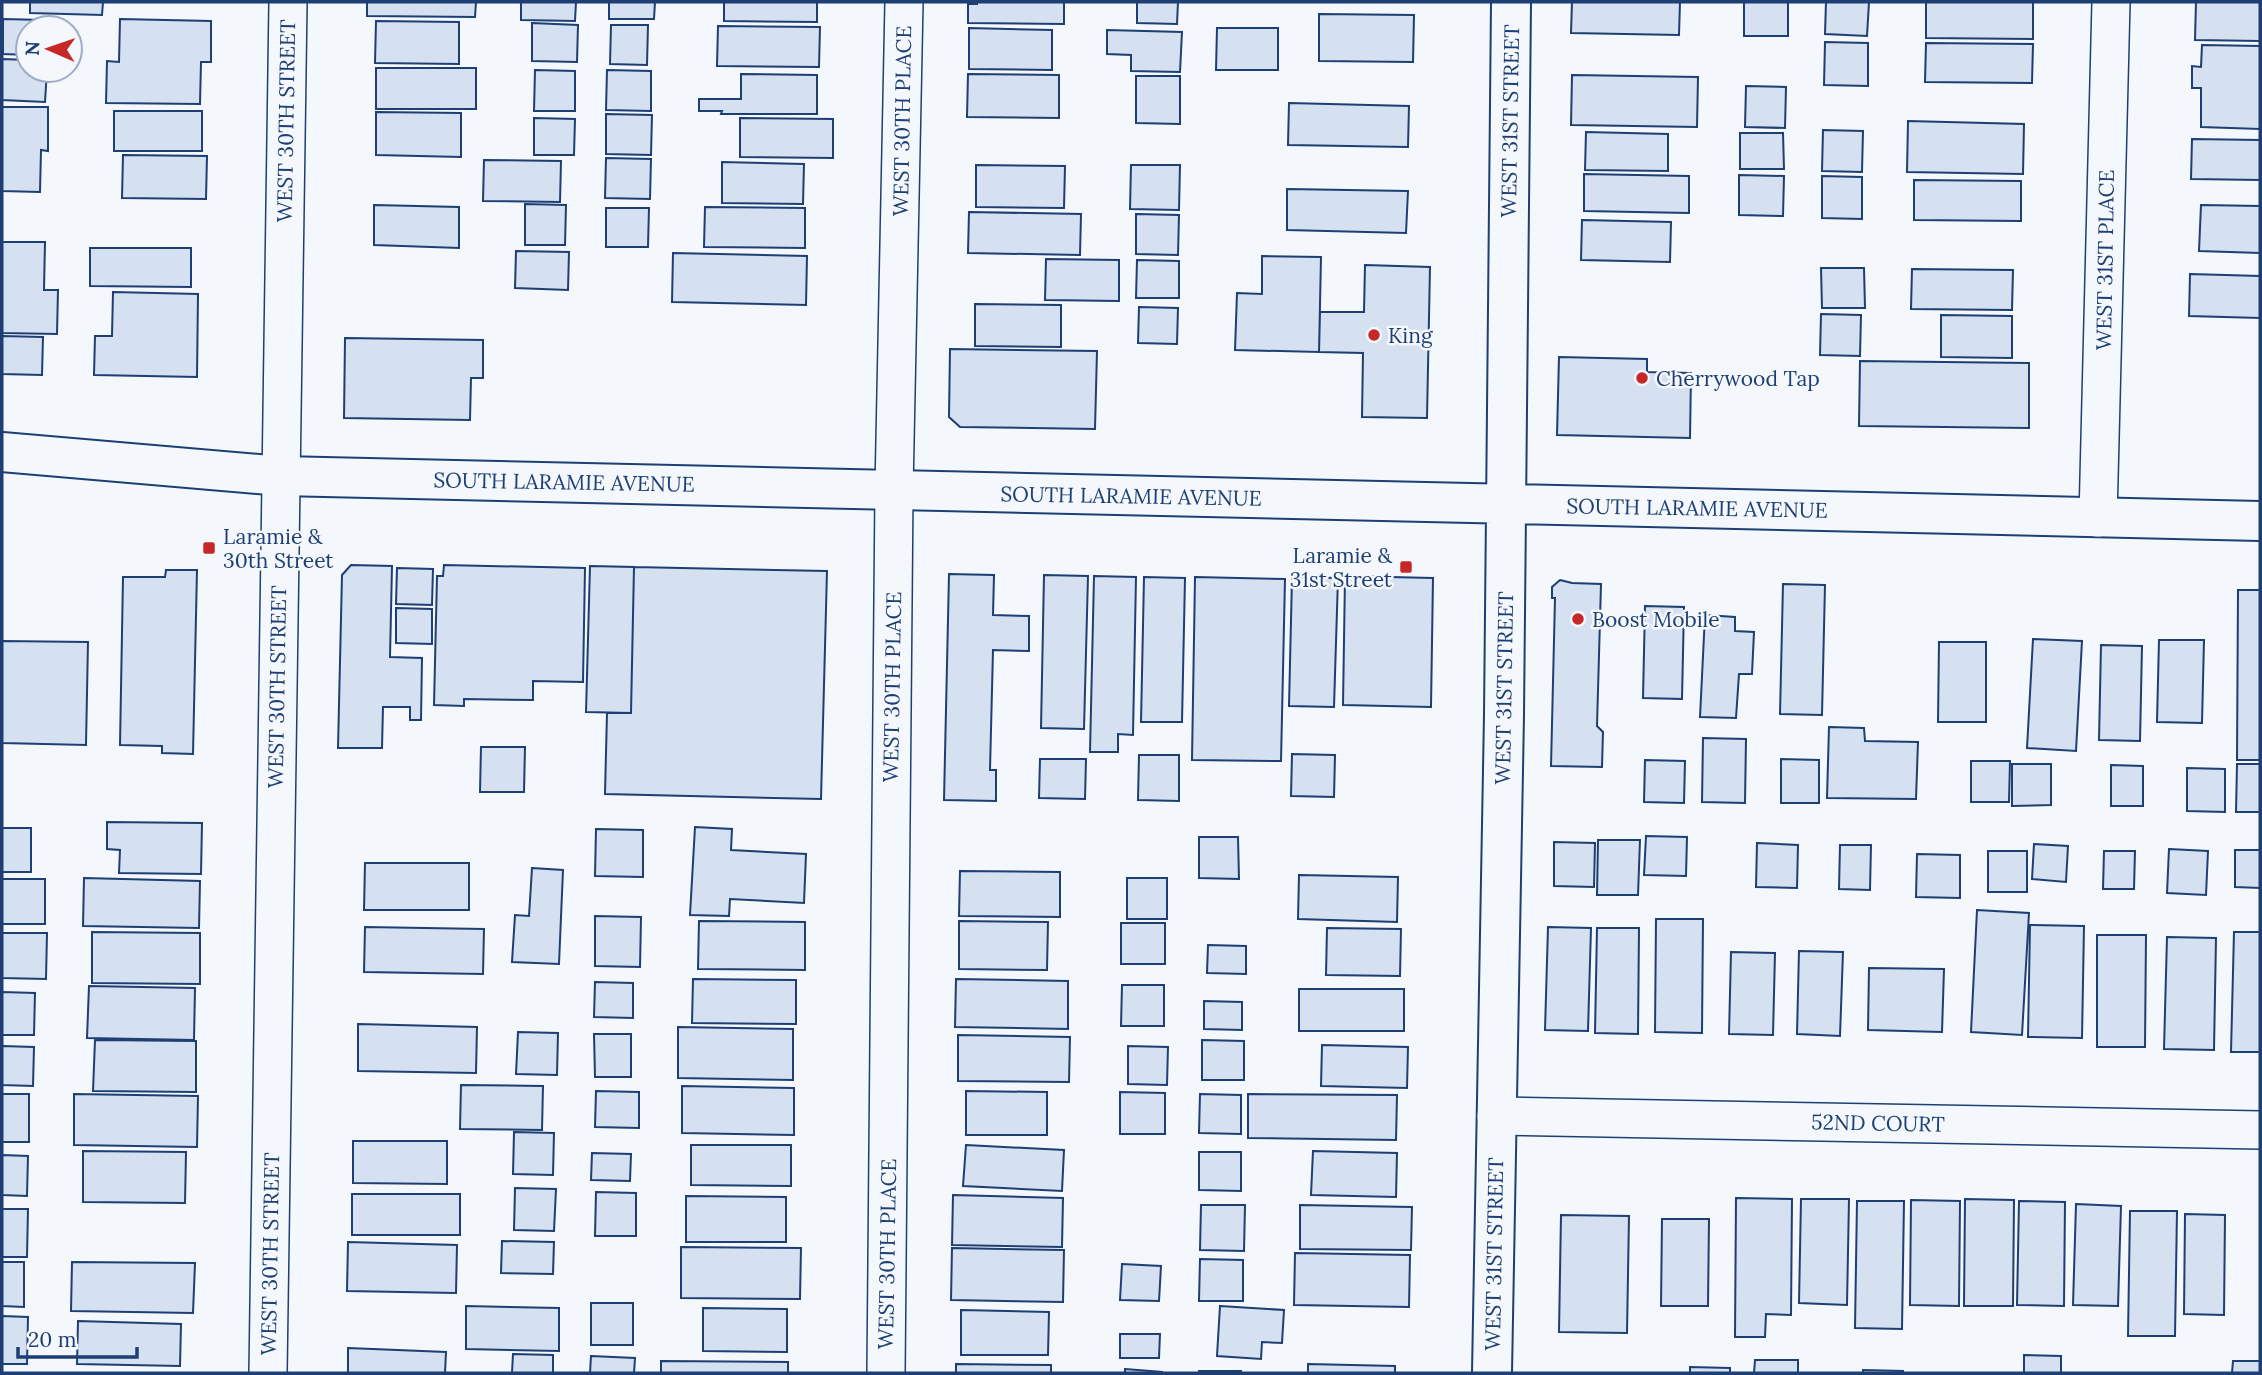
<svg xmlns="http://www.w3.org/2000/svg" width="2262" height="1375" viewBox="0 0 2262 1375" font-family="Lora,serif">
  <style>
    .building { fill: #d5e0f0; stroke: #1d3f73; stroke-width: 2 }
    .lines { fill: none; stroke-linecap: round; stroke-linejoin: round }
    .street-casing { stroke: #1d3f73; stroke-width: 40 }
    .secondary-casing { stroke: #1d3f73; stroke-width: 42 }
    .street { stroke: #f4f7fb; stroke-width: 37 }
    .secondary { stroke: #f4f7fb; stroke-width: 38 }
    .poi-dot { fill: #c62828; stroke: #f4f7fb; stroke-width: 2.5 }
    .labels { text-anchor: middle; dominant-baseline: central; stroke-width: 5; stroke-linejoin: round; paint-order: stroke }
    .street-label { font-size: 21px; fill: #1d3f73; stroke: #f4f7fb }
    .poi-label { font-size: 21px; fill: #1d3f73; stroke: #f4f7fb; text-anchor: start }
  </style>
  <rect width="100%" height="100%" fill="#f4f7fb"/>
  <path class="building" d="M 30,2 L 103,2 L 102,15 L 30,13 Z
    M 367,2 L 476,2 L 475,17 L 367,16 Z
    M 521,2 L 576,2 L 575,21 L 521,20 Z
    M 609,2 L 655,2 L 654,19 L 609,19 Z
    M 724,2 L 817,2 L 817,22 L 724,21 Z
    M 977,2 L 1064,2 L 1064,24 L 968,23 L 968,4 L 977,4 Z
    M 1137,2 L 1178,2 L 1177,24 L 1137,23 Z
    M 1572,2 L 1680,2 L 1679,35 L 1571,33 Z
    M 1744,2 L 1788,2 L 1788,36 L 1744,36 Z
    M 1826,2 L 1869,2 L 1867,36 L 1825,34 Z
    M 1926,2 L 2033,2 L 2033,39 L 1926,38 Z
    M 2196,2 L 2260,2 L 2260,41 L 2195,40 Z
    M 1319,14 L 1414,15 L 1413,62 L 1319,61 Z
    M 3,19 L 43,20 L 43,28 L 28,28 L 28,55 L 3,54 Z
    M 120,19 L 211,21 L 211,62 L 201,62 L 200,104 L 106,103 L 107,61 L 119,62 Z
    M 376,21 L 459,22 L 459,64 L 375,63 Z
    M 532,23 L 578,25 L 577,62 L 532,61 Z
    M 611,25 L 648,25 L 647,65 L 610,64 Z
    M 718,26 L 820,27 L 819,67 L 717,66 Z
    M 969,28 L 1052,30 L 1052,70 L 969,69 Z
    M 1217,28 L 1278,28 L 1278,70 L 1216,70 Z
    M 1107,30 L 1182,32 L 1180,72 L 1131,71 L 1131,55 L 1107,54 Z
    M 1825,42 L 1868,43 L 1868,86 L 1824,85 Z
    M 1926,43 L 2033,44 L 2032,83 L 1925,82 Z
    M 2202,45 L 2260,46 L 2260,129 L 2201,127 L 2201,88 L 2192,88 L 2192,66 L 2201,67 Z
    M 2,59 L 28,60 L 28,70 L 47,70 L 45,102 L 2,100 Z
    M 376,68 L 476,68 L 476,109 L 376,109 Z
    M 535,70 L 575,71 L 575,111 L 534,111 Z
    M 607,70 L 651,71 L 651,111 L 606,110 Z
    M 741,74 L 817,75 L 817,114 L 721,114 L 722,111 L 699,111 L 699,99 L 741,99 Z
    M 968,74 L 1059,75 L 1059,118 L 967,117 Z
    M 1572,75 L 1698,77 L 1697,127 L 1571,125 Z
    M 1136,76 L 1180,76 L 1180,124 L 1136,123 Z
    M 1746,86 L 1786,87 L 1785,128 L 1745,127 Z
    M 1289,103 L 1409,106 L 1408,147 L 1288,145 Z
    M 2,107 L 48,107 L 48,151 L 41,150 L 40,192 L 2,191 Z
    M 114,111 L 202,111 L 202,151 L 114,151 Z
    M 376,112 L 461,113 L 461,157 L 376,155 Z
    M 606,114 L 652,115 L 651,155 L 606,154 Z
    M 534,118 L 575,119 L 574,155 L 534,155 Z
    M 740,118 L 833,119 L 833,158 L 740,157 Z
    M 1908,121 L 2024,124 L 2023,174 L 1907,172 Z
    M 1823,130 L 1863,131 L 1862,172 L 1822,171 Z
    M 1586,132 L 1668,134 L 1668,171 L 1585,170 Z
    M 1740,133 L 1783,133 L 1784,169 L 1740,169 Z
    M 2192,139 L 2260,140 L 2260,180 L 2191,179 Z
    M 123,155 L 207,156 L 206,199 L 122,198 Z
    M 606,158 L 651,159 L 650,199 L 605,198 Z
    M 484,160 L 561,161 L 560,202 L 483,201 Z
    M 722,162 L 804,164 L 803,204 L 722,203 Z
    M 976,165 L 1065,166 L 1064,208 L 976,207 Z
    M 1131,165 L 1180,165 L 1179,210 L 1130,209 Z
    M 1584,174 L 1689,176 L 1689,213 L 1584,211 Z
    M 1739,175 L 1784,176 L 1783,216 L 1739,215 Z
    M 1822,176 L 1862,177 L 1862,219 L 1822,218 Z
    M 1914,180 L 2021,181 L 2021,221 L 1914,220 Z
    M 1287,189 L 1408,191 L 1406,233 L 1287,230 Z
    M 525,204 L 566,205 L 565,245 L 525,245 Z
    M 374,205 L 459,207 L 459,248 L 374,245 Z
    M 2201,205 L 2260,206 L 2260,253 L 2199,251 Z
    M 705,207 L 805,208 L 805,248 L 704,247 Z
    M 606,208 L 649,208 L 648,247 L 606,247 Z
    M 969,212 L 1081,214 L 1080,255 L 968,253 Z
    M 1136,214 L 1179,215 L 1178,255 L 1136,254 Z
    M 1582,220 L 1671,222 L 1670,262 L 1581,260 Z
    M 2,242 L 45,242 L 44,290 L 58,290 L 57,334 L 2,333 Z
    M 90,248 L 191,248 L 191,287 L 90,286 Z
    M 516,251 L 569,252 L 568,290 L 515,288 Z
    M 673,253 L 807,256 L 806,305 L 672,302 Z
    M 1262,256 L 1321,257 L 1319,352 L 1235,350 L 1237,293 L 1262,294 Z
    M 1046,259 L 1119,260 L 1119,301 L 1045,300 Z
    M 1137,260 L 1179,261 L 1179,298 L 1136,298 Z
    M 1365,265 L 1430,267 L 1427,418 L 1362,417 L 1363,353 L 1319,352 L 1320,312 L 1364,312 Z
    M 1821,268 L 1864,268 L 1865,308 L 1822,308 Z
    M 1912,269 L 2013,270 L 2012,310 L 1911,309 Z
    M 2190,274 L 2260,276 L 2260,318 L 2189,316 Z
    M 113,292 L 198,294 L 197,377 L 94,375 L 95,336 L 112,336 Z
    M 975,304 L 1061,305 L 1061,347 L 975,346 Z
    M 1139,307 L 1178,308 L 1177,344 L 1138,343 Z
    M 1821,314 L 1861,315 L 1860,356 L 1820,355 Z
    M 1941,315 L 2012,316 L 2012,358 L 1941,357 Z
    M 2,336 L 43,337 L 42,375 L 2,374 Z
    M 345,338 L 483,340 L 483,378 L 471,378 L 470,420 L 344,418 Z
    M 950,349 L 1097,351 L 1095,429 L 960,427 L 949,417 Z
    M 1559,357 L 1647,359 L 1647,372 L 1691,373 L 1690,438 L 1557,435 Z
    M 1860,361 L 2029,363 L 2029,428 L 1859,426 Z
    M 351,565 L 392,566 L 390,657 L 422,658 L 421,720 L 410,720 L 410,707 L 383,707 L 382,748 L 338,748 L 342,575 Z
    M 444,565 L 585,568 L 583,682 L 533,681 L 533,700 L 464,699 L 464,706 L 434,705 L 437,576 L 443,576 Z
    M 590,566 L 634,567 L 631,713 L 586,712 Z
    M 634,567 L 827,571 L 821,799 L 605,794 L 607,713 L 631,713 Z
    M 397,568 L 433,569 L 432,605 L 396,604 Z
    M 166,570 L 197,570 L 193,754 L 162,753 L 162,746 L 120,745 L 123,577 L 165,577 Z
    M 949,574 L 994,575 L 993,615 L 1029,616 L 1029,651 L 993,650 L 990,770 L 996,770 L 996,801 L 944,800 Z
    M 1044,575 L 1088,576 L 1084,729 L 1041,728 Z
    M 1094,576 L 1136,577 L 1133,735 L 1118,734 L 1118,752 L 1090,752 Z
    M 1345,576 L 1433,578 L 1431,707 L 1343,705 Z
    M 1144,577 L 1185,578 L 1182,722 L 1141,722 Z
    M 1195,577 L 1285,579 L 1281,761 L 1192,760 Z
    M 1292,577 L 1338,578 L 1334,707 L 1289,706 Z
    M 1560,580 L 1572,583 L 1601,584 L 1597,726 L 1603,732 L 1602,767 L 1551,766 L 1555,598 L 1552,598 L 1552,587 Z
    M 1783,584 L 1825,585 L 1822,715 L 1780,714 Z
    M 2238,590 L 2260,590 L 2260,760 L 2237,760 Z
    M 1645,606 L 1684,607 L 1682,699 L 1643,698 Z
    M 396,608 L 432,609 L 432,644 L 396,643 Z
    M 1705,615 L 1735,617 L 1735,631 L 1754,632 L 1752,674 L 1739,674 L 1736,718 L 1700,717 Z
    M 2033,639 L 2082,641 L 2076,751 L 2027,748 Z
    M 2159,640 L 2204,640 L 2202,723 L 2157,722 Z
    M 2,641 L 88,642 L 86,745 L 2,743 Z
    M 1939,642 L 1986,642 L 1986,722 L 1938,722 Z
    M 2101,645 L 2142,646 L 2140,741 L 2099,740 Z
    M 1829,727 L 1864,728 L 1865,741 L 1918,742 L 1916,799 L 1827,798 Z
    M 1703,738 L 1746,739 L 1745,803 L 1702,802 Z
    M 481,747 L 525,747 L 524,792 L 480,792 Z
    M 1292,754 L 1335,755 L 1334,797 L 1291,796 Z
    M 1139,755 L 1179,755 L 1179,801 L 1138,800 Z
    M 1040,759 L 1086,759 L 1085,799 L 1039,798 Z
    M 1781,759 L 1819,760 L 1819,803 L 1781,803 Z
    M 1645,760 L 1685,761 L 1684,803 L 1644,802 Z
    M 1971,761 L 2010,761 L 2009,802 L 1971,802 Z
    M 2012,764 L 2051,764 L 2051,805 L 2012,806 Z
    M 2237,764 L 2260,764 L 2260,812 L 2236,812 Z
    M 2111,765 L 2143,766 L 2143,806 L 2111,806 Z
    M 2187,768 L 2225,769 L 2225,812 L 2187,811 Z
    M 107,822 L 202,823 L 201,874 L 119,873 L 120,850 L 107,849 Z
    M 695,827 L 732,829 L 731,850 L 806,854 L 804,903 L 730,899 L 729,916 L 690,915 Z
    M 2,828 L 31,828 L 31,872 L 2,872 Z
    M 596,829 L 643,830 L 643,877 L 595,876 Z
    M 1646,836 L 1687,837 L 1686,876 L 1644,875 Z
    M 1199,837 L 1238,837 L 1239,879 L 1199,878 Z
    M 1598,840 L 1640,840 L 1638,895 L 1597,895 Z
    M 1554,842 L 1595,843 L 1594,887 L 1554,886 Z
    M 1757,843 L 1798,845 L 1797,888 L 1756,887 Z
    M 2034,844 L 2068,846 L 2066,882 L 2032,879 Z
    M 1840,845 L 1871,845 L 1870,890 L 1839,889 Z
    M 2169,849 L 2208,851 L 2206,895 L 2167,893 Z
    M 2235,850 L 2260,850 L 2260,888 L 2235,887 Z
    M 1988,851 L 2027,851 L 2027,892 L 1988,892 Z
    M 2104,851 L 2135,851 L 2134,889 L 2103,889 Z
    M 1917,854 L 1960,855 L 1960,898 L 1916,897 Z
    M 365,863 L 469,863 L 469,910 L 364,910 Z
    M 532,868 L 563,870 L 559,964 L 512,962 L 515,915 L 529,916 Z
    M 960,871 L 1060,872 L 1060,917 L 959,916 Z
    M 1299,875 L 1398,877 L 1397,922 L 1298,919 Z
    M 84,878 L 200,881 L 199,928 L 83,926 Z
    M 1127,878 L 1167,878 L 1167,919 L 1127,919 Z
    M 2,879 L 45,879 L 45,924 L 2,924 Z
    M 1977,910 L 2029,913 L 2022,1035 L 1971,1032 Z
    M 595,916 L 641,917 L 640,967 L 595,966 Z
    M 1656,919 L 1703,919 L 1702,1033 L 1655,1032 Z
    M 699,921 L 805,922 L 805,970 L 698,969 Z
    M 959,921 L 1048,922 L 1047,970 L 959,969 Z
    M 1121,923 L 1165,923 L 1165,964 L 1121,964 Z
    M 2030,925 L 2084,926 L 2082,1038 L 2028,1037 Z
    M 365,927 L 484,929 L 483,974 L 364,972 Z
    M 1548,927 L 1591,928 L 1588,1031 L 1545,1030 Z
    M 1327,928 L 1401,929 L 1400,976 L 1326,975 Z
    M 1597,928 L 1639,928 L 1638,1034 L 1595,1033 Z
    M 92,932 L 200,933 L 200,984 L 92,983 Z
    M 2234,932 L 2260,932 L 2260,1052 L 2231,1052 Z
    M 2,933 L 47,933 L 46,979 L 2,978 Z
    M 2097,935 L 2146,935 L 2145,1047 L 2097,1047 Z
    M 2167,937 L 2216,938 L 2214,1050 L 2164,1049 Z
    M 1208,945 L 1246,946 L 1246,974 L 1207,973 Z
    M 1799,951 L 1843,952 L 1840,1036 L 1797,1034 Z
    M 1731,952 L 1775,953 L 1773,1035 L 1729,1034 Z
    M 1869,968 L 1944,969 L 1942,1032 L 1868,1030 Z
    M 693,979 L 796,980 L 796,1024 L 692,1023 Z
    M 956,979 L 1068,981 L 1068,1029 L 955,1027 Z
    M 595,982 L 633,983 L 633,1018 L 594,1017 Z
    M 1122,985 L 1164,985 L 1164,1026 L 1121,1026 Z
    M 89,986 L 195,988 L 194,1040 L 87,1038 Z
    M 1299,989 L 1404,989 L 1404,1031 L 1299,1031 Z
    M 2,992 L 35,993 L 34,1035 L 2,1035 Z
    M 1204,1001 L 1242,1002 L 1242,1030 L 1204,1029 Z
    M 358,1024 L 477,1027 L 476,1073 L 358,1071 Z
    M 678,1027 L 793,1029 L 793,1080 L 678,1078 Z
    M 518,1032 L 558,1033 L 557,1075 L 516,1074 Z
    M 594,1034 L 631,1034 L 631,1077 L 595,1077 Z
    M 958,1035 L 1070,1037 L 1069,1082 L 958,1081 Z
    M 95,1040 L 196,1041 L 196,1092 L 93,1091 Z
    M 1202,1040 L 1244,1041 L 1244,1080 L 1202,1080 Z
    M 1322,1045 L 1408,1047 L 1407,1088 L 1321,1086 Z
    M 2,1046 L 34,1047 L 33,1086 L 2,1085 Z
    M 1128,1046 L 1168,1047 L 1167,1085 L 1128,1084 Z
    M 461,1085 L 543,1086 L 542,1130 L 460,1129 Z
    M 682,1086 L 794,1088 L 794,1135 L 682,1133 Z
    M 596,1091 L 639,1092 L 639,1128 L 595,1127 Z
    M 966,1091 L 1047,1092 L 1047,1135 L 966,1135 Z
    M 1120,1092 L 1165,1093 L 1165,1134 L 1120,1134 Z
    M 2,1094 L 29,1094 L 29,1142 L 2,1142 Z
    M 74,1094 L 198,1096 L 197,1147 L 74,1145 Z
    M 1200,1094 L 1241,1095 L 1241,1134 L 1199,1133 Z
    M 1248,1094 L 1397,1095 L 1396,1140 L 1248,1138 Z
    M 514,1132 L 554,1133 L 553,1175 L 513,1174 Z
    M 353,1141 L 447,1141 L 447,1184 L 353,1183 Z
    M 691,1145 L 791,1145 L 791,1186 L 691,1185 Z
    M 966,1145 L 1064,1150 L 1062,1191 L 963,1186 Z
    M 83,1151 L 186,1152 L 185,1203 L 83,1202 Z
    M 1313,1151 L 1397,1153 L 1396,1197 L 1311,1195 Z
    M 1199,1152 L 1241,1152 L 1241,1191 L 1199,1190 Z
    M 592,1153 L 631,1154 L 630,1181 L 591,1180 Z
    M 2,1155 L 28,1156 L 27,1196 L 2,1195 Z
    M 515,1188 L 556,1189 L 554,1231 L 514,1230 Z
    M 596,1192 L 636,1193 L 636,1236 L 595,1236 Z
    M 352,1194 L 460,1194 L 460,1235 L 352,1235 Z
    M 953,1195 L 1063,1198 L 1062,1247 L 952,1245 Z
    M 686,1196 L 786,1197 L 786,1242 L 686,1242 Z
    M 1736,1198 L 1792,1199 L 1791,1315 L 1766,1314 L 1765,1337 L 1735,1337 Z
    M 1801,1199 L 1849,1199 L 1847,1305 L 1799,1303 Z
    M 1965,1199 L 2014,1200 L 2013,1306 L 1964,1306 Z
    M 1911,1200 L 1960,1201 L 1959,1306 L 1910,1305 Z
    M 1857,1201 L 1904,1201 L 1902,1329 L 1855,1328 Z
    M 2019,1201 L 2065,1202 L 2064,1306 L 2017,1305 Z
    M 2076,1204 L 2121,1206 L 2118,1306 L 2073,1305 Z
    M 1201,1205 L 1245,1205 L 1244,1251 L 1200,1250 Z
    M 1300,1205 L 1412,1207 L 1411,1250 L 1300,1249 Z
    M 2,1209 L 28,1209 L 27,1257 L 2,1257 Z
    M 2130,1211 L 2177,1211 L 2175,1336 L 2128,1336 Z
    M 2185,1214 L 2225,1215 L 2224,1315 L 2184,1314 Z
    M 1561,1215 L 1629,1216 L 1627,1333 L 1559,1332 Z
    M 1662,1219 L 1709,1219 L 1708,1306 L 1661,1306 Z
    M 502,1241 L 554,1242 L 553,1274 L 501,1273 Z
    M 348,1242 L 457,1245 L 456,1293 L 347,1291 Z
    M 681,1247 L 801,1248 L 800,1299 L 681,1298 Z
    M 952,1248 L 1064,1250 L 1063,1302 L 951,1300 Z
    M 1295,1253 L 1410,1255 L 1409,1307 L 1294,1305 Z
    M 1200,1259 L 1243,1260 L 1243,1301 L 1199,1301 Z
    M 2,1262 L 24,1262 L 24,1307 L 2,1306 Z
    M 72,1262 L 195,1263 L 193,1313 L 71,1311 Z
    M 1122,1264 L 1161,1266 L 1159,1301 L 1120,1300 Z
    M 591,1303 L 633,1303 L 633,1345 L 591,1345 Z
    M 466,1306 L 559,1308 L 559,1351 L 466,1349 Z
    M 1220,1306 L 1284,1310 L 1282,1343 L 1262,1342 L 1261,1359 L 1217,1356 Z
    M 703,1308 L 787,1309 L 787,1352 L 703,1351 Z
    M 961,1310 L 1049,1312 L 1048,1355 L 961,1355 Z
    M 2,1316 L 28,1317 L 27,1364 L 2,1364 Z
    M 78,1321 L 181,1324 L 180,1366 L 77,1364 Z
    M 1120,1334 L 1160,1334 L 1159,1358 L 1120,1358 Z
    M 348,1348 L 446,1352 L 445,1373 L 348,1373 Z
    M 513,1354 L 553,1355 L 553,1373 L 512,1373 Z
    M 2024,1355 L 2061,1356 L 2061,1373 L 2024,1373 Z
    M 591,1356 L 635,1358 L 634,1373 L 590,1373 Z
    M 1755,1360 L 1798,1360 L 1798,1373 L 1754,1373 Z
    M 661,1361 L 788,1362 L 788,1373 L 661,1373 Z
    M 2233,1361 L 2260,1361 L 2260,1373 L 2232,1373 Z
    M 956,1364 L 1051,1365 L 1051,1373 L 956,1373 Z
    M 1308,1364 L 1395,1366 L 1395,1373 L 1308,1373 Z
    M 1690,1367 L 1730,1368 L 1730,1373 L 1690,1373 Z
    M 1125,1369 L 1162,1372 L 1162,1373 L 1125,1373 Z
    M 1863,1370 L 1903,1371 L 1903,1373 L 1863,1373 Z
    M 1199,1371 L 1241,1371 L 1241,1373 L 1199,1373 Z"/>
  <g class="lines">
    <g class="street-casing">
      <path id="street" d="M 2098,518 L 2111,2
        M 1496,1116 L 2260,1130
        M 268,1373 L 288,2
        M 886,1373 L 894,490 L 904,2"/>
    </g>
    <g class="secondary-casing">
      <path id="secondary" d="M 2,452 L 281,476 L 2260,521
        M 1492,1373 L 1504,715 L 1511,2"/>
    </g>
    <use href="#street" class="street"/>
    <use href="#secondary" class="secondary"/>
  </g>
  <g class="poi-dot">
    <circle cx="1374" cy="335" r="7"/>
    <circle cx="1642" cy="378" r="7"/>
    <rect x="202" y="541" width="14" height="14" rx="3.5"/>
    <rect x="1399" y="560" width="14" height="14" rx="3.5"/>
    <circle cx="1578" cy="619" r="7"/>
  </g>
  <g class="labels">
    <g class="street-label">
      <text transform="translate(286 121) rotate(-89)">WEST 30TH STREET</text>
      <text transform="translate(902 121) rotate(-89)">WEST 30TH PLACE</text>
      <text transform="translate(1510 121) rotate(-89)">WEST 31ST STREET</text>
      <text transform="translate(2105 260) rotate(-89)">WEST 31ST PLACE</text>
      <text transform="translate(564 482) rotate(1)">SOUTH LARAMIE AVENUE</text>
      <text transform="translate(1131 496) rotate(1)">SOUTH LARAMIE AVENUE</text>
      <text transform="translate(1697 508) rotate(1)">SOUTH LARAMIE AVENUE</text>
      <text transform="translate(277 687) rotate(-89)">WEST 30TH STREET</text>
      <text transform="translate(892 687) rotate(-89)">WEST 30TH PLACE</text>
      <text transform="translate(1504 688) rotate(-89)">WEST 31ST STREET</text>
      <text transform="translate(1878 1123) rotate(1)">52ND COURT</text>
      <text transform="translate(270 1254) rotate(-89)">WEST 30TH STREET</text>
      <text transform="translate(887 1254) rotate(-89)">WEST 30TH PLACE</text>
      <text transform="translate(1494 1254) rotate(-89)">WEST 31ST STREET</text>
    </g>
    <g class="poi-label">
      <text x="1388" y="335">King</text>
      <text x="1656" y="378">Cherrywood Tap</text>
      <text x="223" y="536">Laramie &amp;<tspan x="223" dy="24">30th Street</tspan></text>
      <text x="1392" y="555" text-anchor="end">Laramie &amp;<tspan x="1392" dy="24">31st Street</tspan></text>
      <text x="1592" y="619">Boost Mobile</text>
    </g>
  </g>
  <rect width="2262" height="1375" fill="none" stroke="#1d3f73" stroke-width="7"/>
  <g transform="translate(49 49) rotate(272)"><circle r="33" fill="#f4f7fb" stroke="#9eadc5" stroke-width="2"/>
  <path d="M0-5L12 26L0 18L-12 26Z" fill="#c62828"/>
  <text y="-10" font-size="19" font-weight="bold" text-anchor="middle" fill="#1d3f73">N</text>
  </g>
  <path d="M18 1347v10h119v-10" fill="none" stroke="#1d3f73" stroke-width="3.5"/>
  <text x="28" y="1347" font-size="21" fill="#1d3f73" stroke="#f4f7fb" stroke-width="5" paint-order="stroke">20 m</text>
</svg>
